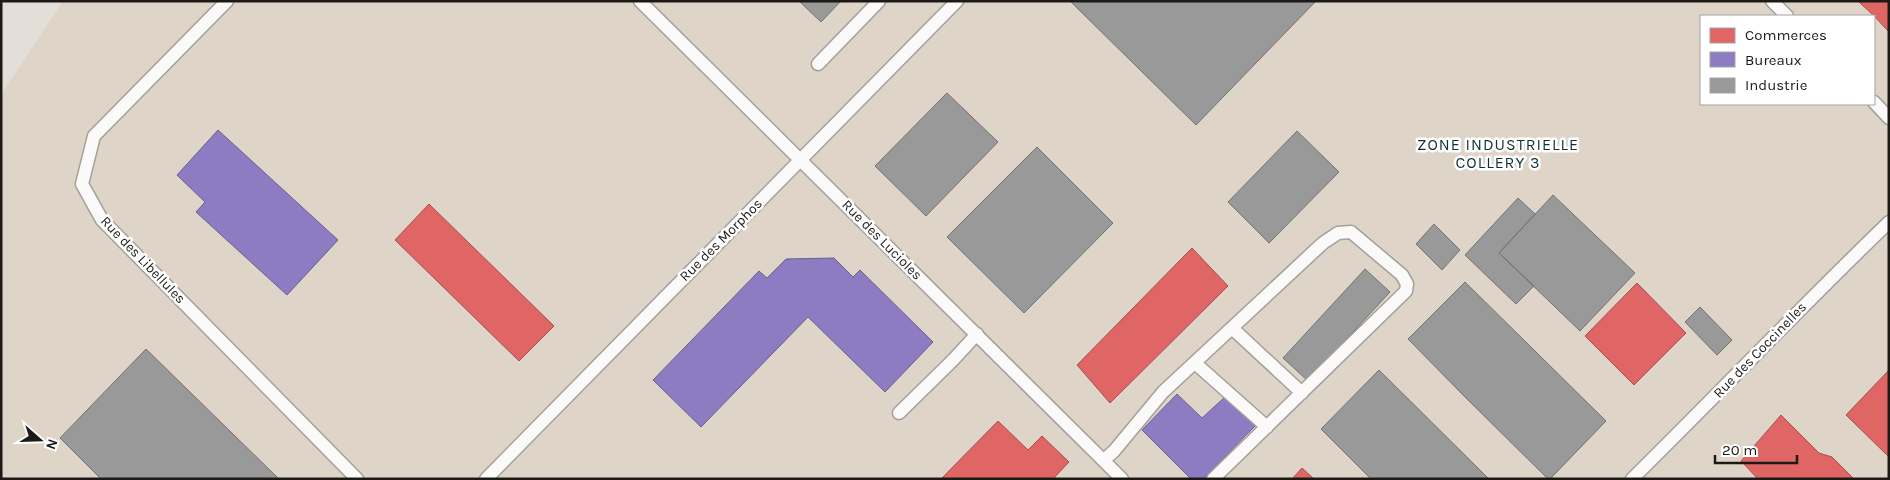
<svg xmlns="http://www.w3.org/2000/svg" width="1890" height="480" viewBox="0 0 1890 480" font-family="Karla,sans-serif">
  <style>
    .industrial { fill: #dfd4c8; fill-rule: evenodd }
    .shops { fill: #e06666; stroke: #a64f4e }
    .offices { fill: #8e7cc3; stroke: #6c5f8f }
    .industry { fill: #999; stroke: #747372 }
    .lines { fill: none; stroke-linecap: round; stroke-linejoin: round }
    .service-casing { stroke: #a39f9b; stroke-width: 15 }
    .service { stroke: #fbfaf9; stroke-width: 12 }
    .labels { text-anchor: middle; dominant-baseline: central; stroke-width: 5; stroke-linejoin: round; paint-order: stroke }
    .street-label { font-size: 14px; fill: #1d1a16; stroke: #fff }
    .quarter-label { font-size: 16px; letter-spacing: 1px; fill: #0e3134; stroke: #fff }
  </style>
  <rect width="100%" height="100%" fill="#e4ded9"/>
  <path class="industrial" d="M 63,1 L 1889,1 L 1889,479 L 1,479 L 1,95 ZM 1701,16 L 1874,16 L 1874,104 L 1701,104 Z"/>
  <path class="shops" d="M 1858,1 L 1889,1 L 1889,32 L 1874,16 Z
    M 429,204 L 554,326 L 519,361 L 395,240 Z
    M 1192,248 L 1228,286 L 1110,403 L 1077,365 Z
    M 1637,283 L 1686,333 L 1634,385 L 1585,336 Z
    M 1889,370 L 1889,457 L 1846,415 Z
    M 1781,415 L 1819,453 L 1832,457 L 1854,479 L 1758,479 L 1741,461 Z
    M 998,421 L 1028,450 L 1042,436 L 1069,462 L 1053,479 L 941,479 Z
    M 1302,468 L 1314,479 L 1292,479 Z"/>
  <path class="offices" d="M 218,130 L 338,240 L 287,295 L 196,212 L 205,202 L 177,175 Z
    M 834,258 L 853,277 L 860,270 L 933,342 L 885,392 L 808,317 L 701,427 L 653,380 L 759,271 L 767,278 L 786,259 Z
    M 1177,394 L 1202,418 L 1226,396 L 1255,426 L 1203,479 L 1191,479 L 1142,430 Z"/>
  <path class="industry" d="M 799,1 L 841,1 L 821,22 Z
    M 1070,1 L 1316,1 L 1196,125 Z
    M 947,93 L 998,142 L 926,216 L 875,166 Z
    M 1297,131 L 1339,172 L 1269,243 L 1228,202 Z
    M 1037,147 L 1113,223 L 1024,313 L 947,237 Z
    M 1553,195 L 1635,273 L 1580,331 L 1499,253 Z
    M 1518,198 L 1535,214 L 1499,253 L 1534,286 L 1516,304 L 1465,255 Z
    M 1434,224 L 1460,250 L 1442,270 L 1416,244 Z
    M 1365,269 L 1390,292 L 1308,381 L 1283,358 Z
    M 1465,282 L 1606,421 L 1550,479 L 1548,479 L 1465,397 L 1408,339 Z
    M 1700,307 L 1732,340 L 1717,355 L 1685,322 Z
    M 146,349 L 279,479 L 101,479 L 60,438 Z
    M 1379,370 L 1489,479 L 1371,479 L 1321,429 Z"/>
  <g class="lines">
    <g class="service-casing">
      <path id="service" d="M 227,1 L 94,136 L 82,184 L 102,220 L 357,479
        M 640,1 L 1122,479
        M 1772,1 L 1787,16
        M 818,64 L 879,1
        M 1874,102 L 1889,118
        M 1232,328 L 1302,393
        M 1195,363 L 1267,427
        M 899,413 L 953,360 L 977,334
        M 1104,460 L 1114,451 L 1163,392 L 1323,243 L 1338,233 L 1351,232 L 1402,275 L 1407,284 L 1406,291 L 1213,479
        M 486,479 L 957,1
        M 1632,479 C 1718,394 1802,306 1889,222"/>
    </g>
    <use href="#service" class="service"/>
  </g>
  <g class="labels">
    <g class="street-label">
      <text transform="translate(721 240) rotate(-45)">Rue des Morphos</text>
      <text transform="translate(882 240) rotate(45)">Rue des Lucioles</text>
      <text transform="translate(143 260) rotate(46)">Rue des Libellules</text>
      <text transform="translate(1760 350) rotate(-46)">Rue des Coccinelles</text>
    </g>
    <g class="quarter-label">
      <text x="1498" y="144">ZONE INDUSTRIELLE<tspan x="1498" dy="18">COLLERY 3</tspan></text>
    </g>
  </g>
  <rect width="1890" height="480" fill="none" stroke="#1d1a16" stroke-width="5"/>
  <rect x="1700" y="15" width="175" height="90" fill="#ffffff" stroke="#a5a3a2"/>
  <rect x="1710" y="28" width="25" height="15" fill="#e06666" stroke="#a5a3a2"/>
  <text x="1745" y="40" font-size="15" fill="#1d1a16">Commerces</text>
  <rect x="1710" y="52" width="25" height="15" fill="#8e7cc3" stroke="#a5a3a2"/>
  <text x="1745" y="65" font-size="15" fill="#1d1a16">Bureaux</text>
  <rect x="1710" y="78" width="25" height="15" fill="#999999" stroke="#a5a3a2"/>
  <text x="1745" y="90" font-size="15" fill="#1d1a16">Industrie</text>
  <g transform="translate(40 440) rotate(110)" stroke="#ffffff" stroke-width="4" paint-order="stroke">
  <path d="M0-4L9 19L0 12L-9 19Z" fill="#1d1a16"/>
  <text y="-8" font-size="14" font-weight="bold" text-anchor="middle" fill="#1d1a16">N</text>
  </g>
  <path d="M1715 455v8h82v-8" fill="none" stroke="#1d1a16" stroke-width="2.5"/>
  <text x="1722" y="455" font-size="15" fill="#1d1a16" stroke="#ffffff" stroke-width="4" paint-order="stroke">20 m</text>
</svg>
